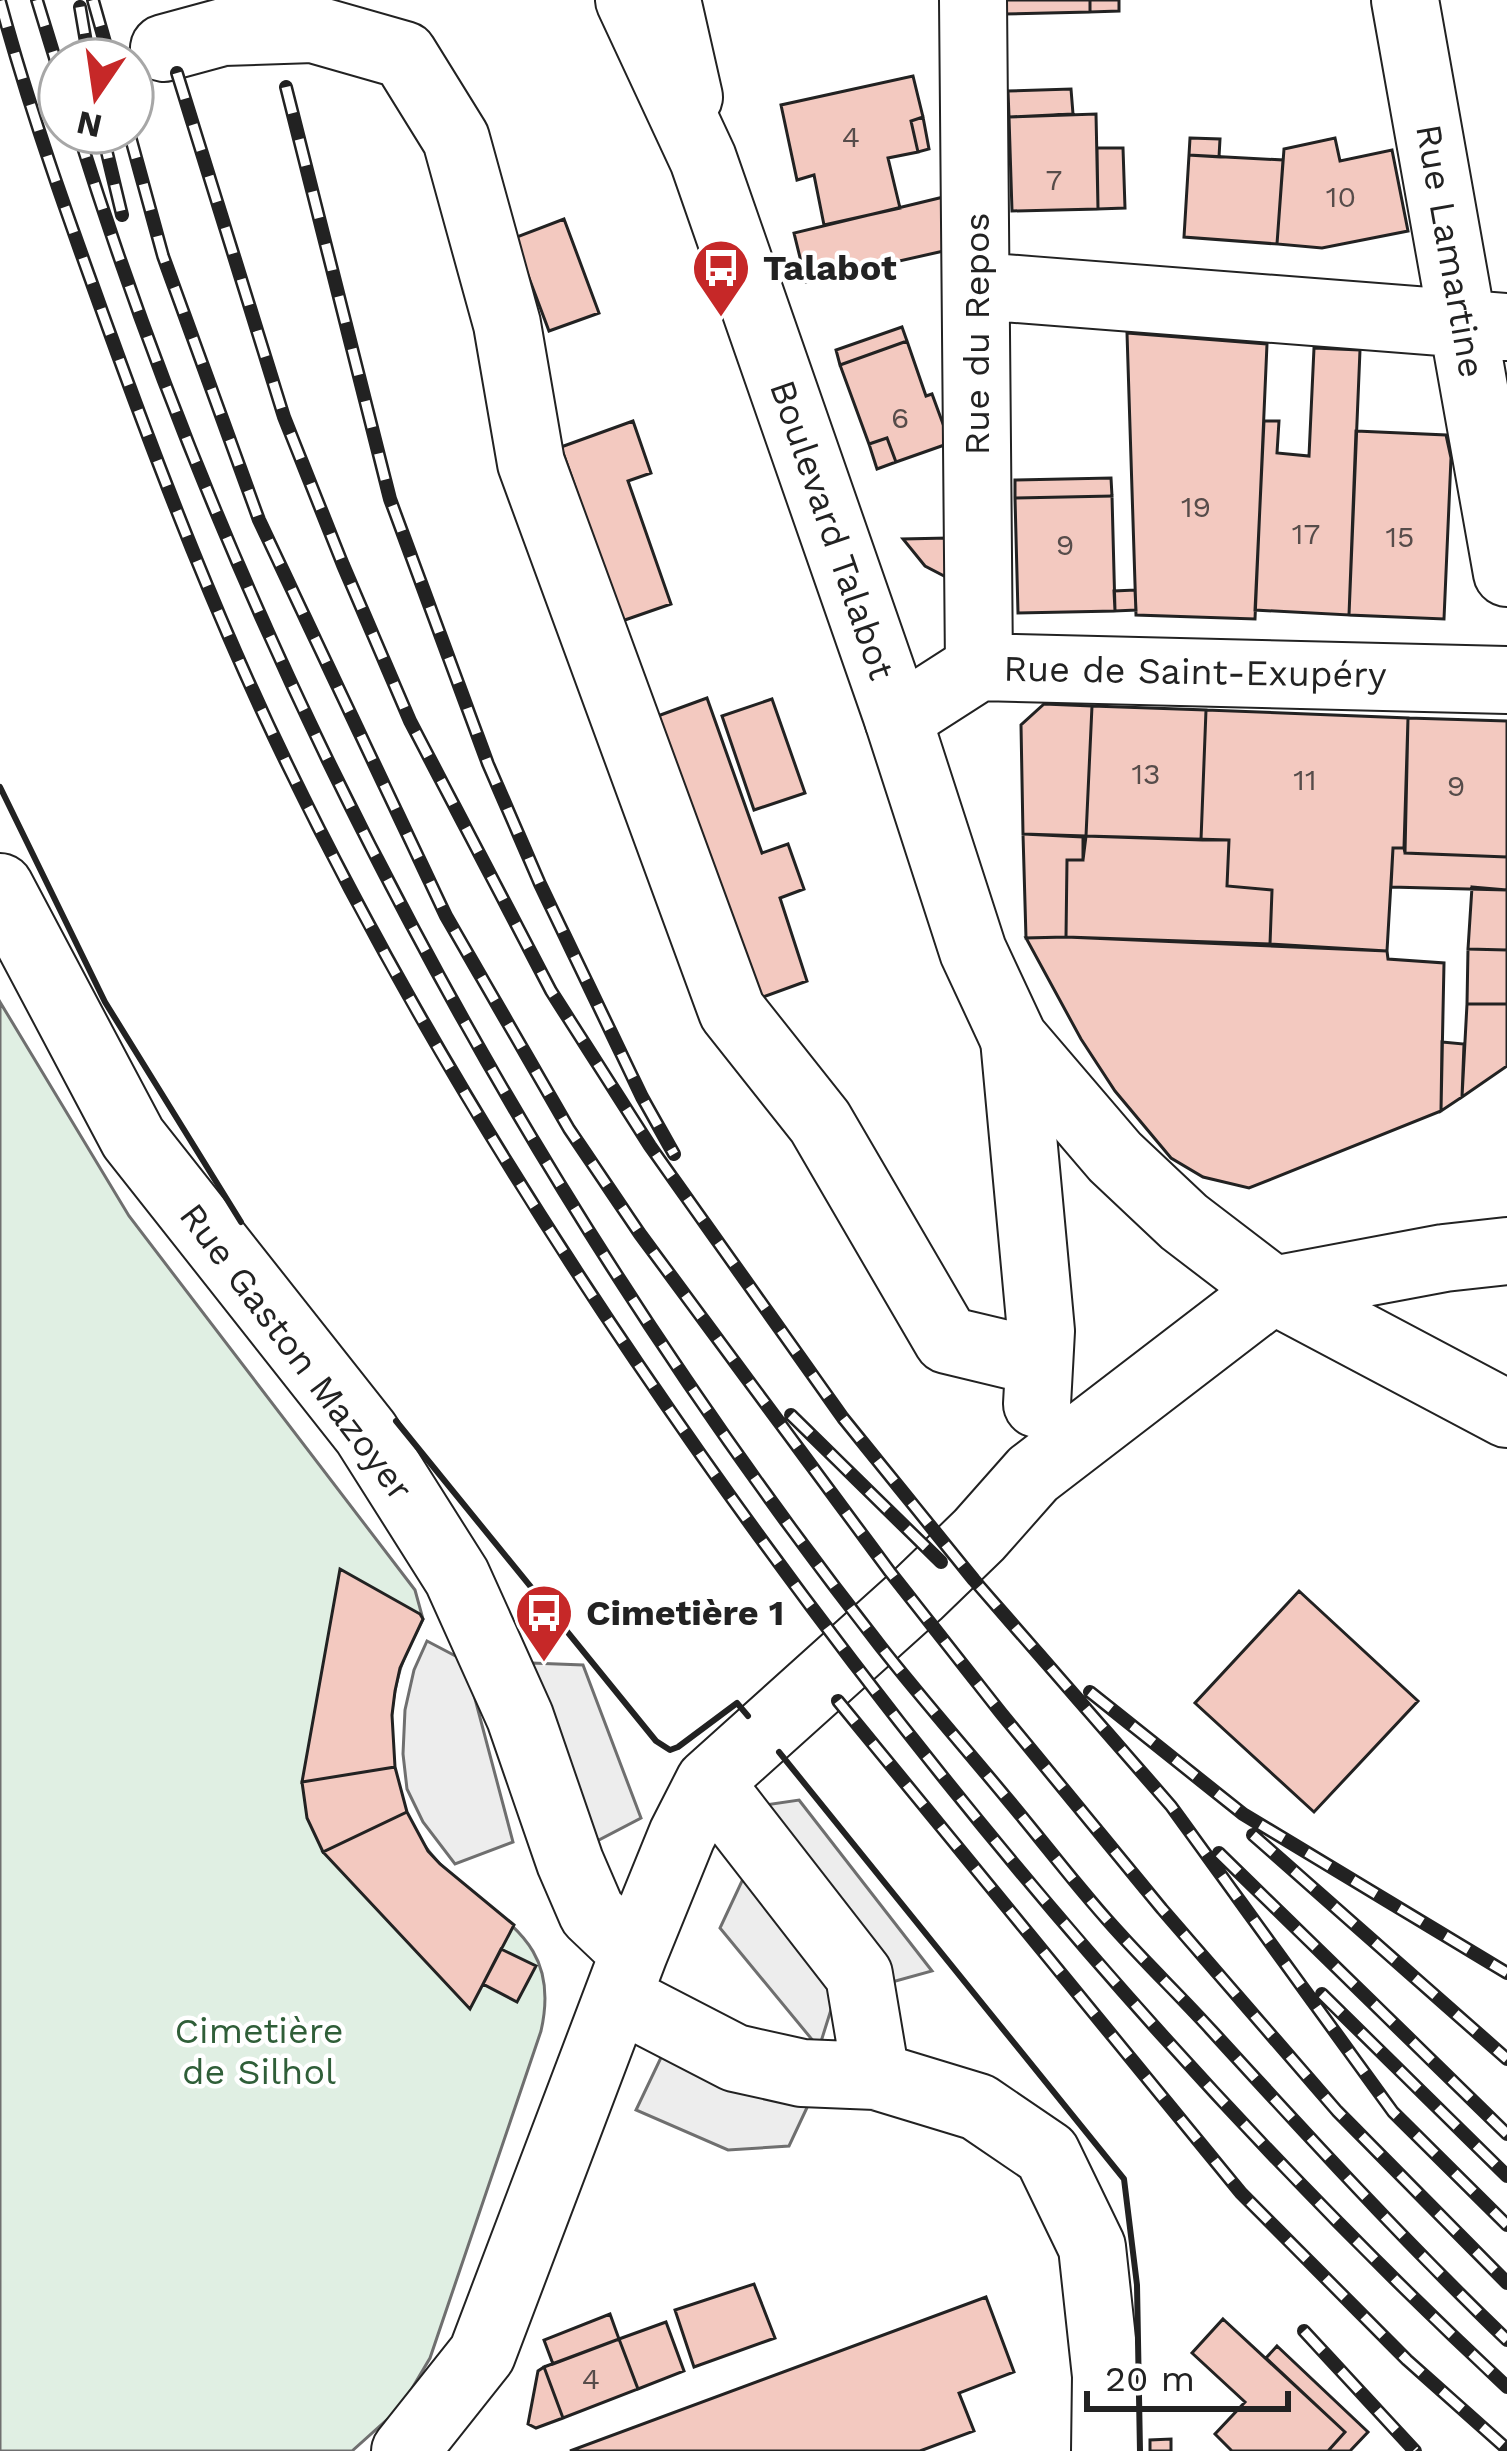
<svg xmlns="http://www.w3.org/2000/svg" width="1507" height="2451" viewBox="0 0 1507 2451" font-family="'Work Sans',sans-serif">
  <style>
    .green { fill: #e0efe3; stroke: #6f6f6f; stroke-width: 3 }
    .parking { fill: #ededed; stroke: #6f6f6f; stroke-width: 3 }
    .building { fill: #f3c9c0; stroke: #222; stroke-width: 3 }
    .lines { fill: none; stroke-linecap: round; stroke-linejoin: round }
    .minor-casing { stroke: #222; stroke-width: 70 }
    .major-casing { stroke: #222; stroke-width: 70 }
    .minor { stroke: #fff; stroke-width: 66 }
    .major { stroke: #fff; stroke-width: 66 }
    .rail-casing { stroke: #222; stroke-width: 14 }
    .rail { stroke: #fff; stroke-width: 9; stroke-dasharray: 27; stroke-linecap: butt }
    .wall { stroke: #222; stroke-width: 6 }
    .labels { text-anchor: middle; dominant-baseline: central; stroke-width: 9; stroke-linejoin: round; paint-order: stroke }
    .number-label { font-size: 30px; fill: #564c4a }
    .street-label { font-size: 36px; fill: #222; stroke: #fff }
    .poi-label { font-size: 36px; font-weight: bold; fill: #222; stroke: #fff; text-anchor: start }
    .park-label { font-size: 36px; fill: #2f5e38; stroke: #fff }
  </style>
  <rect width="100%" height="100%" fill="#fff"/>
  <path class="green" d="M 0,1002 L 129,1216 L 415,1590 L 423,1619 C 415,1635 405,1653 400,1670 C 382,1730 391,1807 432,1855 C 485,1918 564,1930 541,2031 L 430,2358 L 401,2407 L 352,2451 L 0,2451 Z"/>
  <path class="parking" d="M 427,1641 L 465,1661 L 513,1842 L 455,1864 L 423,1822 L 407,1789 L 403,1754 L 405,1710 L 414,1670 Z
    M 531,1663 L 583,1665 L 641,1818 L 593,1843 Z
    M 799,1800 L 932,1971 L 892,1982 L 751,1807 Z
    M 749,1866 L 840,1981 L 819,2048 L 720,1928 Z
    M 666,2047 L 811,2099 L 789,2146 L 728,2150 L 636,2110 Z"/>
  <path class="building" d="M 1005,0 L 1090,0 L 1090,12 L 1005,14 Z
    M 1090,0 L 1119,0 L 1119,11 L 1090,12 Z
    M 913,76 L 923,117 L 911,121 L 918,152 L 888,158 L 900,208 L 824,225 L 814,175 L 797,180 L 781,105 Z
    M 1071,89 L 1073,114 L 1009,117 L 1008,91 Z
    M 1096,114 L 1098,209 L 1012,211 L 1009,117 Z
    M 923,117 L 929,149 L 918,152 L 911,121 Z
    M 1190,138 L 1220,139 L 1219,157 L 1189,155 Z
    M 1335,138 L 1340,161 L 1392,150 L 1408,231 L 1322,248 L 1277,244 L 1284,149 Z
    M 1097,148 L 1123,148 L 1125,208 L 1098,209 Z
    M 1189,155 L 1283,160 L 1277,244 L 1184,237 Z
    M 956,194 L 957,248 L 806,282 L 794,233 Z
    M 564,219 L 599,313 L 549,331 L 514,238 Z
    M 902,327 L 907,341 L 840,365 L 836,350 Z
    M 1127,333 L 1267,344 L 1255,619 L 1136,615 Z
    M 907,341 L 926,396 L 932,394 L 950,443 L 896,462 L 887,438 L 869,444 L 840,365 Z
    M 1314,348 L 1360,350 L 1349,615 L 1255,610 L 1264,421 L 1279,421 L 1277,453 L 1309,456 Z
    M 633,421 L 651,473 L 628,481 L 671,604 L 622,621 L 561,447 Z
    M 1356,431 L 1446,435 L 1451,458 L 1444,619 L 1349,615 Z
    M 887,438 L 896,462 L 877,469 L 869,444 Z
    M 1111,478 L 1112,496 L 1015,498 L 1015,480 Z
    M 1112,496 L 1115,611 L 1018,613 L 1015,498 Z
    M 948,538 L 948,578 L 925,566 L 903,539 Z
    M 1135,590 L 1136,610 L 1115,611 L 1114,591 Z
    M 707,698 L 762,853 L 788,844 L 804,889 L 780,898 L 807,981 L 755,1000 L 655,717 Z
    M 772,699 L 805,793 L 754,810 L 722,716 Z
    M 1044,704 L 1092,706 L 1086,836 L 1023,834 L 1021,725 Z
    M 1092,706 L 1206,710 L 1201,840 L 1086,836 Z
    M 1206,710 L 1408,718 L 1404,848 L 1393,848 L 1387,951 L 1270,944 L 1272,890 L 1227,886 L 1229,840 L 1201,840 Z
    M 1408,718 L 1507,721 L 1507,857 L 1405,853 Z
    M 1023,834 L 1083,837 L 1083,860 L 1067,860 L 1066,937 L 1026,938 Z
    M 1086,836 L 1229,840 L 1227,886 L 1272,890 L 1270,944 L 1066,937 L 1067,860 L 1083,860 Z
    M 1393,848 L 1404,848 L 1405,853 L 1507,857 L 1507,890 L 1391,887 Z
    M 1472,887 L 1507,890 L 1507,950 L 1468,949 Z
    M 1066,937 L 1387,951 L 1388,959 L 1444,963 L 1441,1111 L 1249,1188 L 1203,1177 L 1171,1158 L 1115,1091 L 1081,1039 L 1026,938 Z
    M 1468,949 L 1507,950 L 1507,1004 L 1467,1004 Z
    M 1467,1004 L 1507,1004 L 1507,1066 L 1462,1097 Z
    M 1442,1042 L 1464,1044 L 1462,1097 L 1441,1111 Z
    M 340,1569 L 420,1614 L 423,1619 L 400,1668 L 395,1691 L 392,1715 L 395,1767 L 302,1782 Z
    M 1299,1591 L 1418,1701 L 1314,1812 L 1195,1703 Z
    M 395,1767 L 407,1812 L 323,1852 L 307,1818 L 302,1782 Z
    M 407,1812 L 428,1851 L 440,1864 L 514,1925 L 470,2009 L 323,1852 Z
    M 501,1949 L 536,1966 L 517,2002 L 483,1984 Z
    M 754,2284 L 775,2338 L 694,2367 L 675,2310 Z
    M 986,2297 L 1014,2372 L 959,2393 L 974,2431 L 920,2451 L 570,2451 Z
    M 610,2314 L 619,2339 L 553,2364 L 544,2340 Z
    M 1223,2319 L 1345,2432 L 1328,2451 L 1232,2451 L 1215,2434 L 1245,2402 L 1192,2353 Z
    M 666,2322 L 684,2371 L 638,2389 L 619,2339 Z
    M 619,2339 L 638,2389 L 563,2418 L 544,2367 Z
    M 1277,2346 L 1368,2432 L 1350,2451 L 1328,2451 L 1345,2432 L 1266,2358 Z
    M 544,2367 L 563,2418 L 536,2428 L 528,2424 L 538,2371 Z
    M 1171,2439 L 1171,2451 L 1150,2451 L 1150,2440 Z"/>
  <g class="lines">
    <g class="minor-casing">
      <path id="minor" d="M 667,0 L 689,97
        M 973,0 L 979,667
        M 1405,0 L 1507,573
        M 164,48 L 223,32 L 313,29 L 404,55 L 456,139 L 507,324 L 531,463 L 732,1011 L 820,1122 L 947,1340 L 1039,1362
        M 978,286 L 1506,327
        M 898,719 L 979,667 L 1507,680
        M 0,887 L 133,1138 L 366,1433 L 457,1577 L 520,1717 L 570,1862 L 592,1913 L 634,1953
        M 1014,1039 L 1041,1331 L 1037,1404
        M 709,1782 L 859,1975 L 876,2076
        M 619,1998 L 735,2058 L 802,2073 L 876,2076 L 978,2107 L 1047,2154 L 1092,2247 L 1106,2376 L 1105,2451
        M 405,2451 L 482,2354 L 634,1953 L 682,1835 L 709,1782 L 918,1594 L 979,1535 L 1033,1474 L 1273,1290 L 1444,1258 L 1507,1251"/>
    </g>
    <g class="major-casing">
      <path id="major" d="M 629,0 L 703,159 L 898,719 L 973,951 L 1014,1039 L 1115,1157 L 1184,1222 L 1273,1290 L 1507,1414"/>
    </g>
    <use href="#minor" class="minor"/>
    <use href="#major" class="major"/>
    <g class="rail-casing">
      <path id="rail" d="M 37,0 L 60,75
        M 93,0 L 110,60
        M 0,1 C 30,112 69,220 108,328 C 162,477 219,624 288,766 C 405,1008 546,1235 701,1455 C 937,1790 1207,2107 1507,2387
        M 80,7 L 89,60
        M 177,73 L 284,417 L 343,565 L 410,721 L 551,991 L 650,1146 L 843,1418 L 974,1580 L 1171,1806 L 1393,2112 L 1507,2225
        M 286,87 L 390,499 L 488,764 L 540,884 L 642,1097 L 674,1154
        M 78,132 C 248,676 530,1198 881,1647 C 922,1699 966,1749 1009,1801 C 1046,1845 1081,1892 1120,1934 C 1150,1967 1182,1998 1212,2031 C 1308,2136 1404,2241 1507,2340
        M 102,132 L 122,215
        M 129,132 L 163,256 L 259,520 L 446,916 L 569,1129 L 640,1234 L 890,1572 L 1001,1713 L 1162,1909 L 1337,2111 L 1507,2283
        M 791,1415 L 941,1562
        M 1090,1692 L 1243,1814 L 1507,1973
        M 838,1701 L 1241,2193 L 1407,2360 L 1507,2449
        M 1253,1835 L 1507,2059
        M 1219,1853 L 1507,2134
        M 1322,1994 L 1507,2176
        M 1304,2331 L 1415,2451"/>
    </g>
    <use href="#rail" class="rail"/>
    <path class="wall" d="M 0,787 L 105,1002 L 241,1222
      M 396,1421 L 656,1741 L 670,1750 L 678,1747 L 737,1703 L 748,1716
      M 779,1752 L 1124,2179 L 1137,2285 L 1140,2451"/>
  </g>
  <defs>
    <g id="bus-pin" transform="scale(3)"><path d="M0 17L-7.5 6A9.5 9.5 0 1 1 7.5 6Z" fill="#c62828" stroke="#fff"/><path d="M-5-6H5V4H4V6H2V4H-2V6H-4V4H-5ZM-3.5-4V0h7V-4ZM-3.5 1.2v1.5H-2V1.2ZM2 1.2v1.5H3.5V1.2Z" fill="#fff"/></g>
  </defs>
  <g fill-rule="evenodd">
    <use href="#bus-pin" x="721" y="268"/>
    <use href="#bus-pin" x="544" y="1613"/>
  </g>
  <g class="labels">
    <g class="number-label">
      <text x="851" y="136">4</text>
      <text x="1054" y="179">7</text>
      <text x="1341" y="196">10</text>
      <text x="900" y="417">6</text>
      <text x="1196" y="506">19</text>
      <text x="1306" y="533">17</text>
      <text x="1400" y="536">15</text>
      <text x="1065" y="544">9</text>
      <text x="1146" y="773">13</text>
      <text x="1305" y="779">11</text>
      <text x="1456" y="785">9</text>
      <text x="591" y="2378">4</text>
    </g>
    <g class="street-label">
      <text transform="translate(1450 251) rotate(80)">Rue Lamartine</text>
      <text transform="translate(977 334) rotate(-90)">Rue du Repos</text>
      <text transform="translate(832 530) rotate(71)">Boulevard Talabot</text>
      <text transform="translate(1195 672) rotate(1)">Rue de Saint-Exupéry</text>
      <text transform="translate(296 1352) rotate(53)">Rue Gaston Mazoyer</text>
    </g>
    <g class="poi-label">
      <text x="763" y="268">Talabot</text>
      <text x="586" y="1613">Cimetière 1</text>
    </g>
    <g class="park-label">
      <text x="259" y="2031">Cimetière<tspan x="259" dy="41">de Silhol</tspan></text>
    </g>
  </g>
  <g transform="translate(96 96) rotate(193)"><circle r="57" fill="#ffffff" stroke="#a7a7a7" stroke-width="3"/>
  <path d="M0-9L21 45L0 30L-21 45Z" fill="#c62828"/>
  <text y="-18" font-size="33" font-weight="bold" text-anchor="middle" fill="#222222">N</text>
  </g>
  <path d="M1087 2391v18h201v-18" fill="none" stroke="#222222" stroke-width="6"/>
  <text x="1105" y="2391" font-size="36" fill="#222222" stroke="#ffffff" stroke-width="9" paint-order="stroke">20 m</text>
</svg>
